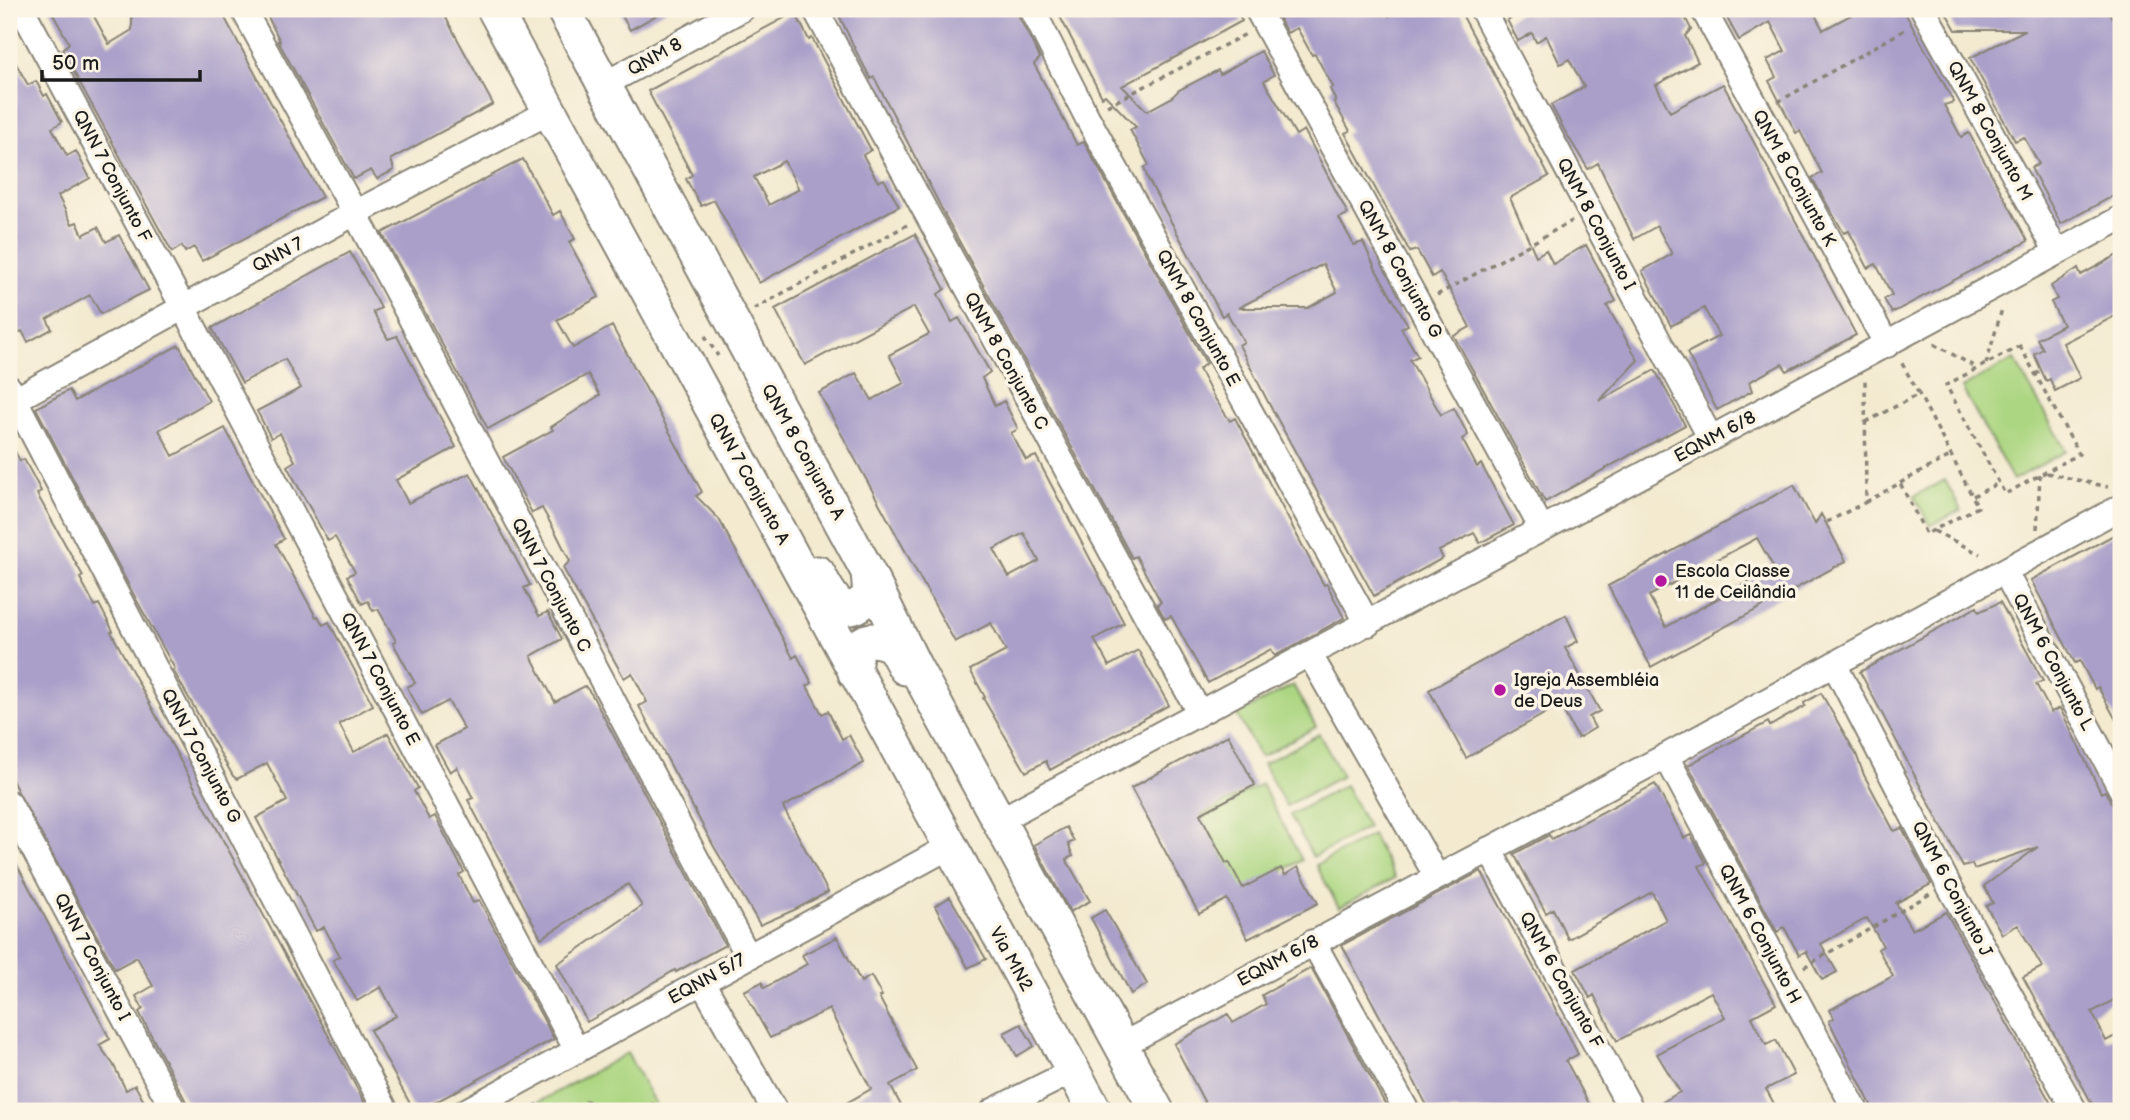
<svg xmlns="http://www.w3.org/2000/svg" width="2130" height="1120" viewBox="0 0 2130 1120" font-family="'Balsamiq Sans',sans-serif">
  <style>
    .green { fill: #acd681; stroke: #64794e; stroke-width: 2 }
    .building { fill: #a99fc9; fill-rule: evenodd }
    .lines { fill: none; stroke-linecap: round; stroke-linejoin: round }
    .minor-casing { stroke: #888376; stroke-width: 28 }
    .secondary-casing { stroke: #888376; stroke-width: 37 }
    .path { stroke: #888376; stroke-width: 3.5; stroke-dasharray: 5 5; stroke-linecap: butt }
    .minor { stroke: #fff; stroke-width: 24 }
    .secondary { stroke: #fff; stroke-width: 33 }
    .poi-dot { fill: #b5179e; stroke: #fcf5e5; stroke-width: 2.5 }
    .labels { text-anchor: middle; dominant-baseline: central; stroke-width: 7; stroke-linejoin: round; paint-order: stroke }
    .street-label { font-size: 18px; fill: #1c1c1c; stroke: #fcf5e5 }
    .poi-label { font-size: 18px; fill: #1c1c1c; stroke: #fcf5e5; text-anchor: start }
  </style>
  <rect width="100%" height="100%" fill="#fcf5e5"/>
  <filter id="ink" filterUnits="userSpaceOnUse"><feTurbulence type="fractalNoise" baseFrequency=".0143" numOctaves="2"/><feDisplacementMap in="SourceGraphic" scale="14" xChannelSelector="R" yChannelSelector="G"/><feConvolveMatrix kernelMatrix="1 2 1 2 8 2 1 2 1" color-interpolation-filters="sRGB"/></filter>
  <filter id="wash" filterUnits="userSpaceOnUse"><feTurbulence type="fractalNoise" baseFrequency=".00686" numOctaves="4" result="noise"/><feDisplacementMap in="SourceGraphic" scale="28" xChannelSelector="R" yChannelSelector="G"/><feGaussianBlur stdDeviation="1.57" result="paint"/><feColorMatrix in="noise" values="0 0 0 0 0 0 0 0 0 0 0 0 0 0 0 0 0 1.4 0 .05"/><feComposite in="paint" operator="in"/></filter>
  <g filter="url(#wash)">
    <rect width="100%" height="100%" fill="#f3ead0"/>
    <path class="green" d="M 2014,359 L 2066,451 L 2013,480 L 1962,388 Z
      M 1945,480 L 1961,510 L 1930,526 L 1914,496 Z
      M 1293,685 L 1316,727 L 1260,757 L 1237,715 Z
      M 1319,734 L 1342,776 L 1286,806 L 1263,764 Z
      M 1261,784 L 1302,860 L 1242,893 L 1200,816 Z
      M 1345,785 L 1368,827 L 1313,857 L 1290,815 Z
      M 1372,835 L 1395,878 L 1339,908 L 1316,865 Z
      M 627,1053 L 659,1111 L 522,1111 L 535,1104 Z"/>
    <g id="blocks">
      <path class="building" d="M 50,9 L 90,9 L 109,44 L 132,30 L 132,13 L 140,9 L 220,9 L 322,197 L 202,261 L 194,247 L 185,252 L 182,246 L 172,252 L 62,50 L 69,43 Z
        M 264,9 L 441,9 L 493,104 L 391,159 L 394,170 L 377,179 L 371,170 L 354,179 L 278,41 L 280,41 Z
        M 618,9 L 668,9 L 630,30 Z
        M 836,9 L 1015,9 L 1040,58 L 1034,64 L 1048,90 L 1077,145 L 1084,142 L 1206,363 L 1199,369 L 1212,394 L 1230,421 L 1235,418 L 1309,558 L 1324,585 L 1327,584 L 1344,618 L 1275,656 L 1271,649 L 1208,683 L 1171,616 L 1165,619 L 1157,604 L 1161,602 L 1136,556 L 1132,558 L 1112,521 L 946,217 L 874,77 L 871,79 L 856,51 Z
        M 1056,9 L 1236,9 L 1242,21 L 1122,86 L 1147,111 L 1171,98 L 1179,90 L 1218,70 L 1220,74 L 1261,51 L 1274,75 L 1264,81 L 1296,135 L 1304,130 L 1348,214 L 1339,218 L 1354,245 L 1363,242 L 1376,270 L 1408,325 L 1401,328 L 1418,356 L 1410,360 L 1441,415 L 1454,408 L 1468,435 L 1462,439 L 1477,467 L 1481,464 L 1514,525 L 1480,543 L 1474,533 L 1439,551 L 1443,558 L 1374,596 L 1267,400 L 1239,345 L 1244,342 L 1227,313 L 1222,316 L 1148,179 L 1144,168 L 1149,165 L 1130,130 L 1136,127 L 1105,95 L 1102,97 ZM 1323,264 L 1337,292 L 1308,308 L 1238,308 Z
        M 1274,9 L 1385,9 L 1389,16 L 1402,9 L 1459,9 L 1549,176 L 1510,198 L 1536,256 L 1546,250 L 1553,264 L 1586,245 L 1616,301 L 1607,306 L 1638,360 L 1599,401 L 1655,370 L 1685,425 L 1545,502 L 1454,336 L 1470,327 L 1440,272 L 1432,277 L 1417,250 L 1410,252 L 1345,133 L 1350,131 L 1334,102 L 1336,101 L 1330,89 L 1333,87 L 1315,54 L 1312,55 L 1297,28 L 1287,33 Z
        M 1529,9 L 1681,9 L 1691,29 L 1685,36 L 1698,62 L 1656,85 L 1670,112 L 1723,84 L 1856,335 L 1787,371 L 1782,364 L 1749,382 L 1752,391 L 1717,410 L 1687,353 L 1719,336 L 1704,308 L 1671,326 L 1642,271 L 1672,254 L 1657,226 L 1634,239 L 1598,163 L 1588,169 L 1566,133 L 1551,105 L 1584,87 L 1569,59 L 1560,64 L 1546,36 L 1536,42 L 1532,33 L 1518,41 L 1507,20 Z
        M 1722,9 L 1812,9 L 1823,30 L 1862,9 L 1903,9 L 1954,102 L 1944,105 L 1961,137 L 1969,133 L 2028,241 L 1892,313 L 1884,299 L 1892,295 L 1876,264 L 1868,268 L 1849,231 L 1844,233 L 1828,206 L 1812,178 L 1822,173 L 1800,131 L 1796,133 L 1769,81 L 1776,77 L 1767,60 L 1785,51 L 1770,22 L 1739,40 Z
        M 1944,9 L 2107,9 L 2112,17 L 2121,12 L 2121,192 L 2061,224 L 2031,168 L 2039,164 L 2024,137 L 2015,141 L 1970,58 L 2025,30 L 1956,30 Z
        M 795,12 L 809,40 L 812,38 L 871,150 L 863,155 L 878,182 L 884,179 L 899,206 L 759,283 L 714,200 L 701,206 L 686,179 L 692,175 L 648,91 ZM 784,161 L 799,189 L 769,205 L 754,177 Z
        M 9,51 L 28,85 L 36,81 L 44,96 L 47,94 L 62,122 L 52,128 L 67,156 L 76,151 L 90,178 L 58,196 L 72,224 L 77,222 L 83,235 L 98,227 L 106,242 L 119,235 L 149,290 L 101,314 L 90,295 L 47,319 L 52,329 L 28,342 L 22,331 L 9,338 Z
        M 523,159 L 553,215 L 560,211 L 575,239 L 569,242 L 599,297 L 557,320 L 573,348 L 612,326 L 702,492 L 696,496 L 719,519 L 793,658 L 797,655 L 812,683 L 807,686 L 822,714 L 828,711 L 842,739 L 849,735 L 864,763 L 783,807 L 828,892 L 794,910 L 760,925 L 713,845 L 639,706 L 647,702 L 632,673 L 624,678 L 563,568 L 570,561 L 557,535 L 542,508 L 532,513 L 503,457 L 553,430 L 551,427 L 600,395 L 588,374 L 488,429 L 382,233 Z
        M 915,234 L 945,289 L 938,294 L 952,322 L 959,318 L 990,372 L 982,378 L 995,406 L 1004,401 L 1018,429 L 1011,433 L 1026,460 L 1036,456 L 1124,623 L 1094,639 L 1109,666 L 1138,650 L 1169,705 L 1050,770 L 1046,761 L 1026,772 L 983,698 L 985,697 L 970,670 L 1006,651 L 991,623 L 955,642 L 819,393 L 856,373 L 872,400 L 904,383 L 889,355 L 929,334 L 914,307 L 805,365 L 775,309 ZM 1024,533 L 1039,561 L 1009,577 L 994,549 Z
        M 350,252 L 381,308 L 373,312 L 388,339 L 397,336 L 456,447 L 396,480 L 408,503 L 470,473 L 530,585 L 524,588 L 539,616 L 548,612 L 562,639 L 531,656 L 555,702 L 585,686 L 592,695 L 725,945 L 676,972 L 675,970 L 623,1001 L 623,1002 L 587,1022 L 557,964 L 642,906 L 628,884 L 541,938 L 468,800 L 473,798 L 457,767 L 450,772 L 435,745 L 464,729 L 448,701 L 422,715 L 407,687 L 415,683 L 393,643 L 396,641 L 378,609 L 373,611 L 368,601 L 362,604 L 347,576 L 355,572 L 335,537 L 328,541 L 287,466 L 295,461 L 280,433 L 271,438 L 257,411 L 301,388 L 285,359 L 242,383 L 212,328 Z
        M 2121,253 L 2121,313 L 2063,343 L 2080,378 L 2055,391 L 2050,379 L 2046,381 L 2034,354 L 2043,349 L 2037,339 L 2063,325 L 2051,302 L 2057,299 L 2051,286 L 2078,268 L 2081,275 Z
        M 179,345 L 209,401 L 159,430 L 173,456 L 225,428 L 284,539 L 276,544 L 316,617 L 318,616 L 323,625 L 329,622 L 373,705 L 339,724 L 354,752 L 388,733 L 418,788 L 414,791 L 429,819 L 435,816 L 464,872 L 459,875 L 473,903 L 479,900 L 554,1039 L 419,1111 L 414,1111 L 370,1030 L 396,1016 L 381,987 L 357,1001 L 333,960 L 340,956 L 324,927 L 316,931 L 256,818 L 287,801 L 267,763 L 237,779 L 233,776 L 173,670 L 175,669 L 136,599 L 36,408 L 69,390 L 75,401 Z
        M 9,440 L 20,461 L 24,459 L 41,491 L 37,494 L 83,576 L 80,578 L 95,606 L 99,604 L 113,631 L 111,632 L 369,1111 L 191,1111 L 139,1012 L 143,1009 L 136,996 L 153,986 L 137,957 L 115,969 L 18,792 L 9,774 Z
        M 1794,485 L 1815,524 L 1821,514 L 1846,561 L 1651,667 L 1608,586 ZM 1757,538 L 1774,568 L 1666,627 L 1649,596 Z
        M 2121,531 L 2121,729 L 2098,687 L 2095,689 L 2080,661 L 2075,663 L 2031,580 Z
        M 2000,602 L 2043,681 L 2036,684 L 2051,712 L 2060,708 L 2101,793 L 2105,791 L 2121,820 L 2121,996 L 2092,1012 L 2106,1041 L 2121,1033 L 2121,1111 L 2096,1111 L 2023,977 L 2042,967 L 2018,925 L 2002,934 L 1986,906 L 1993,903 L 1984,886 L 2038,847 L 1974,869 L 1972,864 L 1963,867 L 1860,672 L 1977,607 L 1979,612 Z
        M 1566,615 L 1578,641 L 1565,648 L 1600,711 L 1589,717 L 1595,728 L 1578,738 L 1560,705 L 1466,758 L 1429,690 Z
        M 1821,693 L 1856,754 L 1864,775 L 1894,831 L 1902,828 L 1931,884 L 1896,903 L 1912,930 L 1946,912 L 2055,1111 L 1874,1111 L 1829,1021 L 1834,1018 L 1830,1010 L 1893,976 L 1878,949 L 1883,946 L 1867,918 L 1821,944 L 1837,972 L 1822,980 L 1806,951 L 1799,955 L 1784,927 L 1777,932 L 1688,765 L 1768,722 L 1770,726 L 1805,706 L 1804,703 Z
        M 1228,735 L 1255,785 L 1200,814 L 1226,863 L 1229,862 L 1243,888 L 1281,868 L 1285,875 L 1298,867 L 1318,903 L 1248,939 L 1227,899 L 1199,914 L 1131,788 Z
        M 1655,784 L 1684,838 L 1691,835 L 1706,863 L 1699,866 L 1776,1004 L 1752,1017 L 1766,1045 L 1776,1040 L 1794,1075 L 1766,1089 L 1778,1111 L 1647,1111 L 1680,1092 L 1657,1054 L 1725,1017 L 1711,992 L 1617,1041 L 1594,995 L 1590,998 L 1575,970 L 1666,920 L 1652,892 L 1568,939 L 1553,909 L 1546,913 L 1514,854 L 1549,835 L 1552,839 Z
        M 1066,827 L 1074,841 L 1068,844 L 1073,856 L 1066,859 L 1090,901 L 1070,912 L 1034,845 Z
        M 9,850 L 110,1039 L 99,1045 L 113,1064 L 126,1090 L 135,1085 L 149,1111 L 9,1111 Z
        M 1481,871 L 1544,986 L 1578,1054 L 1566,1061 L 1593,1111 L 1430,1111 L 1342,945 Z
        M 950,897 L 986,959 L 968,968 L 935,906 Z
        M 1105,910 L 1147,984 L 1131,994 L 1091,918 Z
        M 837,937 L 861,982 L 871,976 L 882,996 L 879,997 L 917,1070 L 890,1085 L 904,1111 L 832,1111 L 871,1089 L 829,1009 L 770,1038 L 744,991 L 762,982 L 764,988 L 807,964 L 802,955 Z
        M 1311,968 L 1389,1111 L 1209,1111 L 1174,1044 L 1228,1014 L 1233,1023 L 1266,1004 L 1262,995 Z
        M 1021,1024 L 1034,1046 L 1017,1056 L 1004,1033 Z"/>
    </g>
  </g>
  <g filter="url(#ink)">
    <use href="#blocks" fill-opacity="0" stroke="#888376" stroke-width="2"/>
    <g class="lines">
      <g class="minor-casing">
        <path id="minor" d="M 22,9 L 183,307 L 577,1051
          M 243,9 L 355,213 L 748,956
          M 815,9 L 1199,712
          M 1032,9 L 1087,117 L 1368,624
          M 1257,9 L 1542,529
          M 1482,9 L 1711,439
          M 1703,9 L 1887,345
          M 1923,9 L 2057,252
          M 605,84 L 742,9
          M 9,388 L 386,1111
          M 9,403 L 355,213 L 549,112
          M 2005,572 L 2121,789
          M 1310,655 L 1437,877
          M 1834,664 L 1948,884 L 2075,1111
          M 1666,756 L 1856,1111
          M 9,803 L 174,1111
          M 1000,820 L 2121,218
          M 1489,849 L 1632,1111
          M 1313,942 L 1407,1111
          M 702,982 L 775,1111
          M 1120,1046 L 1666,756 L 2121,507
          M 466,1111 L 949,847
          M 993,1111 L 1073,1071"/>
      </g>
      <g class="secondary-casing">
        <path id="secondary" d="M 494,9 L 1095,1111
          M 563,9 L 868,572 L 915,667 L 1157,1111
          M 818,573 C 830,595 843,626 870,595 L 868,572
          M 855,673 C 853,644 865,632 893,646 L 905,668"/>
      </g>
      <path class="path" d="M 1778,102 L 1908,28
        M 1107,106 L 1246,34
        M 1437,295 L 1572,221
        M 754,309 L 907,225
        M 705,336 L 718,356
        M 1934,344 L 1977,368
        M 2020,346 L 2079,454 L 2005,494 L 1946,385 Z
        M 1986,364 L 2002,309
        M 2035,374 L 2043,371
        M 1866,422 L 1919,394 L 1900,360
        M 2047,473 L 2108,487
        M 1900,483 L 1950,456
        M 1973,496 L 1999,483
        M 1866,502 L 1900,483 L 1926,534 L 1978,507 L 1919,394
        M 1827,522 L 1866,502 L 1865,380
        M 2037,529 L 2040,475
        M 1934,531 L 1980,554
        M 1804,967 L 1930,894
        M 535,1104 L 540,1111
        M 583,1111 L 586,1101 L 612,1111
        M 631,1111 L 636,1107 L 655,1104
        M 655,1111 L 657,1107"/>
      <use href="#minor" class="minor"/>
      <use href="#secondary" class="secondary"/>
    </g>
  </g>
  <g class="poi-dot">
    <circle cx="1661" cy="581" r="7"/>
    <circle cx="1500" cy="690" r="7"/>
  </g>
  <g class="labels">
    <g class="street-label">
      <text transform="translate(655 57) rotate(-29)">QNM 8</text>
      <text transform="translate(1990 131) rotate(61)">QNM 8 Conjunto M</text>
      <text transform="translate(112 176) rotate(62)">QNN 7 Conjunto F</text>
      <text transform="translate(1794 178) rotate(61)">QNM 8 Conjunto K</text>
      <text transform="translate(1596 224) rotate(62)">QNM 8 Conjunto I</text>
      <text transform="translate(278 255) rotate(-28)">QNN 7</text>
      <text transform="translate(1400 269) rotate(61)">QNM 8 Conjunto G</text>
      <text transform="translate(1198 318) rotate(61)">QNM 8 Conjunto E</text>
      <text transform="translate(1006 361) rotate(61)">QNM 8 Conjunto C</text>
      <text transform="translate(1715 437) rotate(-28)">EQNM 6/8</text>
      <text transform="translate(803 452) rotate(61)">QNM 8 Conjunto A</text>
      <text transform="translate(749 479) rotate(61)">QNN 7 Conjunto A</text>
      <text transform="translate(551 585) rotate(62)">QNN 7 Conjunto C</text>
      <text transform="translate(2053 662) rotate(62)">QNM 6 Conjunto L</text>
      <text transform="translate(380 679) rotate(62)">QNN 7 Conjunto E</text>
      <text transform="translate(201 756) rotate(62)">QNN 7 Conjunto G</text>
      <text transform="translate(1952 889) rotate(62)">QNM 6 Conjunto J</text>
      <text transform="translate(1760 934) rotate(62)">QNM 6 Conjunto H</text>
      <text transform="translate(92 957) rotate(62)">QNN 7 Conjunto I</text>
      <text transform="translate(1011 959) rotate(61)">Via MN2</text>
      <text transform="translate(1278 961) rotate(-28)">EQNM 6/8</text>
      <text transform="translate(707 979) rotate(-29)">EQNN 5/7</text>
      <text transform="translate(1561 980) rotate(61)">QNM 6 Conjunto F</text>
    </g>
    <g class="poi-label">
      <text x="1675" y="571">Escola Classe<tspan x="1675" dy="21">11 de Ceilândia</tspan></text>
      <text x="1514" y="680">Igreja Assembléia<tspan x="1514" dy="21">de Deus</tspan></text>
    </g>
  </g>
  <rect width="2130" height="1120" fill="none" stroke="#fcf5e5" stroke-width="35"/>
  <path d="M42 70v10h158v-10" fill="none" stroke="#1c1c1c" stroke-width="3.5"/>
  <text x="52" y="70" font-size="21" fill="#1c1c1c" stroke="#fcf5e5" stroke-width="5" paint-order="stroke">50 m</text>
</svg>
